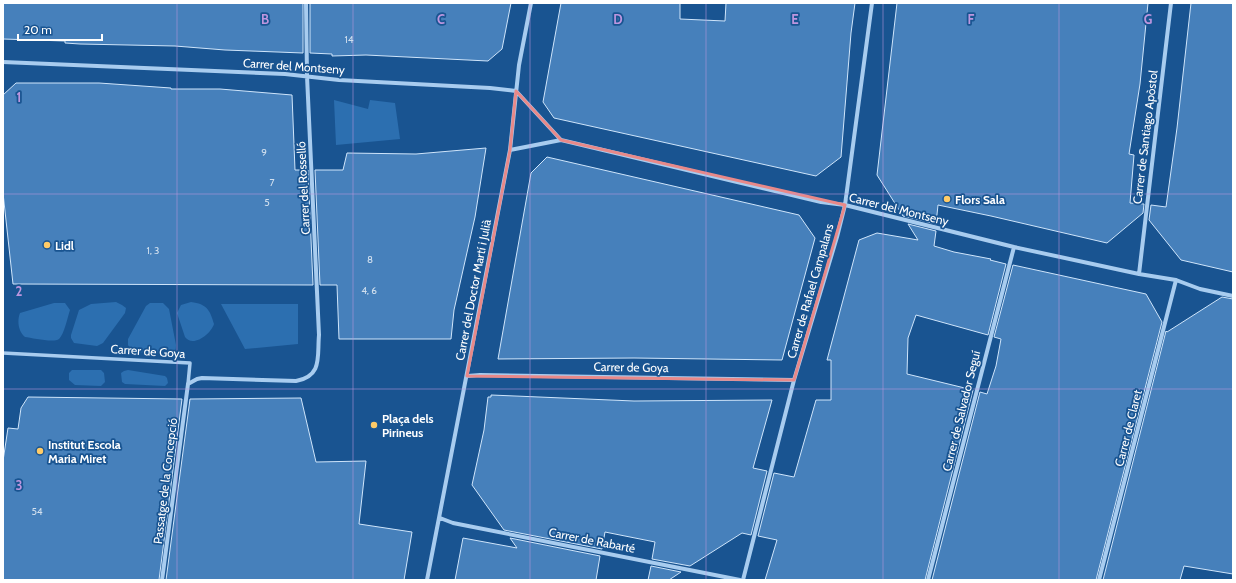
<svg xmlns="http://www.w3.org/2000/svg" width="1236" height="583" viewBox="0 0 1236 583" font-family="Cabin,sans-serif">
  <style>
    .green { fill: #2c6fb0 }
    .building { fill: #4680bb; stroke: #cfe5fb }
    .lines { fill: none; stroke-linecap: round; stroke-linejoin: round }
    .pedestrian { stroke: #a8ccef; stroke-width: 3.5 }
    .minor { stroke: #a8ccef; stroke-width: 4 }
    .marked { fill: none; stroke: #e88989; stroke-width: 3; stroke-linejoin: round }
    .grid { fill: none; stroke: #bd96df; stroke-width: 1; stroke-opacity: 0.55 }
    .poi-dot { fill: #ffcb67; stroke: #195491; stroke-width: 1.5 }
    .labels { text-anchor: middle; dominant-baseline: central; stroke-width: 3.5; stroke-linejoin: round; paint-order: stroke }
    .number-label { font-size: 10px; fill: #d1dfee }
    .street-label { font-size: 12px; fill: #fff; stroke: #195491 }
    .poi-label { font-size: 12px; font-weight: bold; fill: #fff; stroke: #195491; text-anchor: start }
    .grid-label { font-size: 13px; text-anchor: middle; font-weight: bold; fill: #bd96df; stroke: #195491; stroke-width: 3.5; stroke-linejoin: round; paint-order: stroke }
  </style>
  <rect width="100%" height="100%" fill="#195491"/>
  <path class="green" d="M 334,100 L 368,109 L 370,100 L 395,103 L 400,139 L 336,145 Z
    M 116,302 L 122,305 L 126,308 L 125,313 L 103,343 L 97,346 L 74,343 L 71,338 L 71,335 L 79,310 L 91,304 Z
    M 191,302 C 207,304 210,310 214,324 C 211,334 193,348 185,337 L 177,313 L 181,305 Z
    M 54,303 L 65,303 L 70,310 C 68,316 64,335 59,339 C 54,343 32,338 25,337 C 18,331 17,321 20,313 Z
    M 150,303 L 163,303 L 169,309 L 176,345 C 176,350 175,353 171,354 L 136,352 L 132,351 L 128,345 L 128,339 L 146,306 Z
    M 221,304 L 298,304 L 298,344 L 245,349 Z
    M 72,370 L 101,370 L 104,373 L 105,382 L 101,386 L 75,385 L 69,380 L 69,373 Z
    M 128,370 L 165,376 L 167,378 L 168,383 L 165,386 L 125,384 L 122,382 L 121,373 L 124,371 Z"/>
  <path class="building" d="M 3,3 L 303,3 L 303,53 L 225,50 L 175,46 L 80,44 L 65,43 L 65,41 L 3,39 Z
    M 310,3 L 511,3 L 502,49 L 488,61 L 366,55 L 332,56 L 332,54 L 310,53 Z
    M 561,3 L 680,3 L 680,19 L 725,21 L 726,3 L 855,3 L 851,33 L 841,157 L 816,176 L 554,118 L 543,102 Z
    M 897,3 L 1148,3 L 1140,84 L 1129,154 L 1134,155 L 1130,203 L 1144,204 L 1143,213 L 1107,243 L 991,216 L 938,205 L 936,224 L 903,216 L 877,175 Z
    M 1191,3 L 1233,3 L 1233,272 L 1181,260 L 1149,220 L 1151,205 L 1166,207 L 1177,128 Z
    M 16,83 L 99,83 L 171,88 L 171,89 L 220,89 L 292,95 L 295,170 L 308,170 L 313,285 L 13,284 L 3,193 L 3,95 Z
    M 486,148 L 475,217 L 454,310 L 451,339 L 339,339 L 337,285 L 320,285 L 315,170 L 343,170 L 347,153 L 416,154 Z
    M 547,157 L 799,215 L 815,238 L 782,360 L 634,358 L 498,359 L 531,173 Z
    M 908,224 L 936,231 L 934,246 L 954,252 L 991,259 L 990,260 L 1006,264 L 988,335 L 916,315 L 908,338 L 907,374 L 973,390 L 925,580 L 765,580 L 777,540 L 758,536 L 774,473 L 794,477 L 816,400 L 831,400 L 831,360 L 827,360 L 859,240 L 877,233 L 918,240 Z
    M 1013,265 L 1146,294 L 1162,322 L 1096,580 L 932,580 L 980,392 L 987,394 L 996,366 L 1001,339 L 994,337 Z
    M 1222,297 L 1233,299 L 1233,574 L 1184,566 L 1180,580 L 1103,580 L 1166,331 L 1167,332 Z
    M 491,395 L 634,401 L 772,400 L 753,468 L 767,471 L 751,535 L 742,533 L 690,566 L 652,559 L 655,542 L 605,532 L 602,549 L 504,530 L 472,485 L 484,430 L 488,397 L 491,397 Z
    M 28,397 L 182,399 L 159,580 L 3,580 L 3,461 L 8,428 L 18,429 L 21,408 Z
    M 301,398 L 316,462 L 366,461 L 359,524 L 412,532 L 404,580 L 166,580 L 190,399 Z
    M 463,538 L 517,548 L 510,538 L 600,556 L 596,580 L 455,580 Z
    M 651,566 L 681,572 L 669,580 L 648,580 Z"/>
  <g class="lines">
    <path class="pedestrian" d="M 3,353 L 190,363 L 188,384"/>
    <path class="minor" d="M 3,62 L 285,74 L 339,80 L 490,88 L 516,91 L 561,140 L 821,202 L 845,205 L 1014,247 L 1139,274 L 1176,280 L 1200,289 L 1233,296
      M 510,150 L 561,140
      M 1139,274 L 1171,3
      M 467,376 L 480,375 L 794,380
      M 440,518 L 453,523 L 740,580
      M 162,580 L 188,384 L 197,379 L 202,378 L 296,381 C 323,376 317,356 319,335 L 307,76 L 306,3
      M 427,580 L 510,150 L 519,65 L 531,3
      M 743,580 L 794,380 L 837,237 L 845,205 L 872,3
      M 928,580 L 1014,247
      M 1099,580 L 1176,280"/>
  </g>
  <path class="marked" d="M 516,91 L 561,140 L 845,205 L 794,380 L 467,376 L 510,150 Z"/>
  <path class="grid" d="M 177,3 L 177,580M 353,3 L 353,580M 530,3 L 530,580M 706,3 L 706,580M 883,3 L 883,580M 1059,3 L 1059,580M 3,194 L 1233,194M 3,389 L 1233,389"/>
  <g class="poi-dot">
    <circle cx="947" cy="199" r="4"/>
    <circle cx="47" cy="245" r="4"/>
    <circle cx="374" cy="425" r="4"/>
    <circle cx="40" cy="451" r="4"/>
  </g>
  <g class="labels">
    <g class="number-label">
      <text x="349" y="39">14</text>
      <text x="264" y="152">9</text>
      <text x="272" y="182">7</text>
      <text x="267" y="202">5</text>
      <text x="153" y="250">1, 3</text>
      <text x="370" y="259">8</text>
      <text x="369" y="290">4, 6</text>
      <text x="37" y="511">54</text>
    </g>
    <g class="street-label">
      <text transform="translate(294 66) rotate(4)">Carrer del Montseny</text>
      <text transform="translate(1145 137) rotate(-83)">Carrer de Santiago Apòstol</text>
      <text transform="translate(303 188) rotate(-93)">Carrer del Rosselló</text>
      <text transform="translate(899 209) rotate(14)">Carrer del Montseny</text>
      <text transform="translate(473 290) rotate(-79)">Carrer del Doctor Martí i Julià</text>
      <text transform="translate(810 291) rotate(-74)">Carrer de Rafael Campalans</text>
      <text transform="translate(148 351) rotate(4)">Carrer de Goya</text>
      <text transform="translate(631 367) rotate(1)">Carrer de Goya</text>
      <text transform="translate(961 411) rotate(-76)">Carrer de Salvador Seguí</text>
      <text transform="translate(1128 428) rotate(-76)">Carrer de Claret</text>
      <text transform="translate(165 481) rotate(-83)">Passatge de la Concepció</text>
      <text transform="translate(592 540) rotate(11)">Carrer de Rabarté</text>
    </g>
    <g class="poi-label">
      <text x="955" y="199">Flors Sala</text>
      <text x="55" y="245">Lidl</text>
      <text x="382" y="418">Plaça dels<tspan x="382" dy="14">Pirineus</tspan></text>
      <text x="48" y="444">Institut Escola<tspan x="48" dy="14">Maria Miret</tspan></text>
    </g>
  </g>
  <g class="grid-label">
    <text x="265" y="24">B</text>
    <text x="441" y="24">C</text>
    <text x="618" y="24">D</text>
    <text x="795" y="24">E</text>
    <text x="971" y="24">F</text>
    <text x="1148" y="24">G</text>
    <text x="19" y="102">1</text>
    <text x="19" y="296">2</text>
    <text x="19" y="490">3</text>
  </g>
  <rect width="1236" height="583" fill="none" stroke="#ffffff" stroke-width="8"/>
  <path d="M18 34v6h84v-6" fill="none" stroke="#ffffff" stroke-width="2"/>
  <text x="24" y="34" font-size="12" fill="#ffffff" stroke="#195491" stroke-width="3" paint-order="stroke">20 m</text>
</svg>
